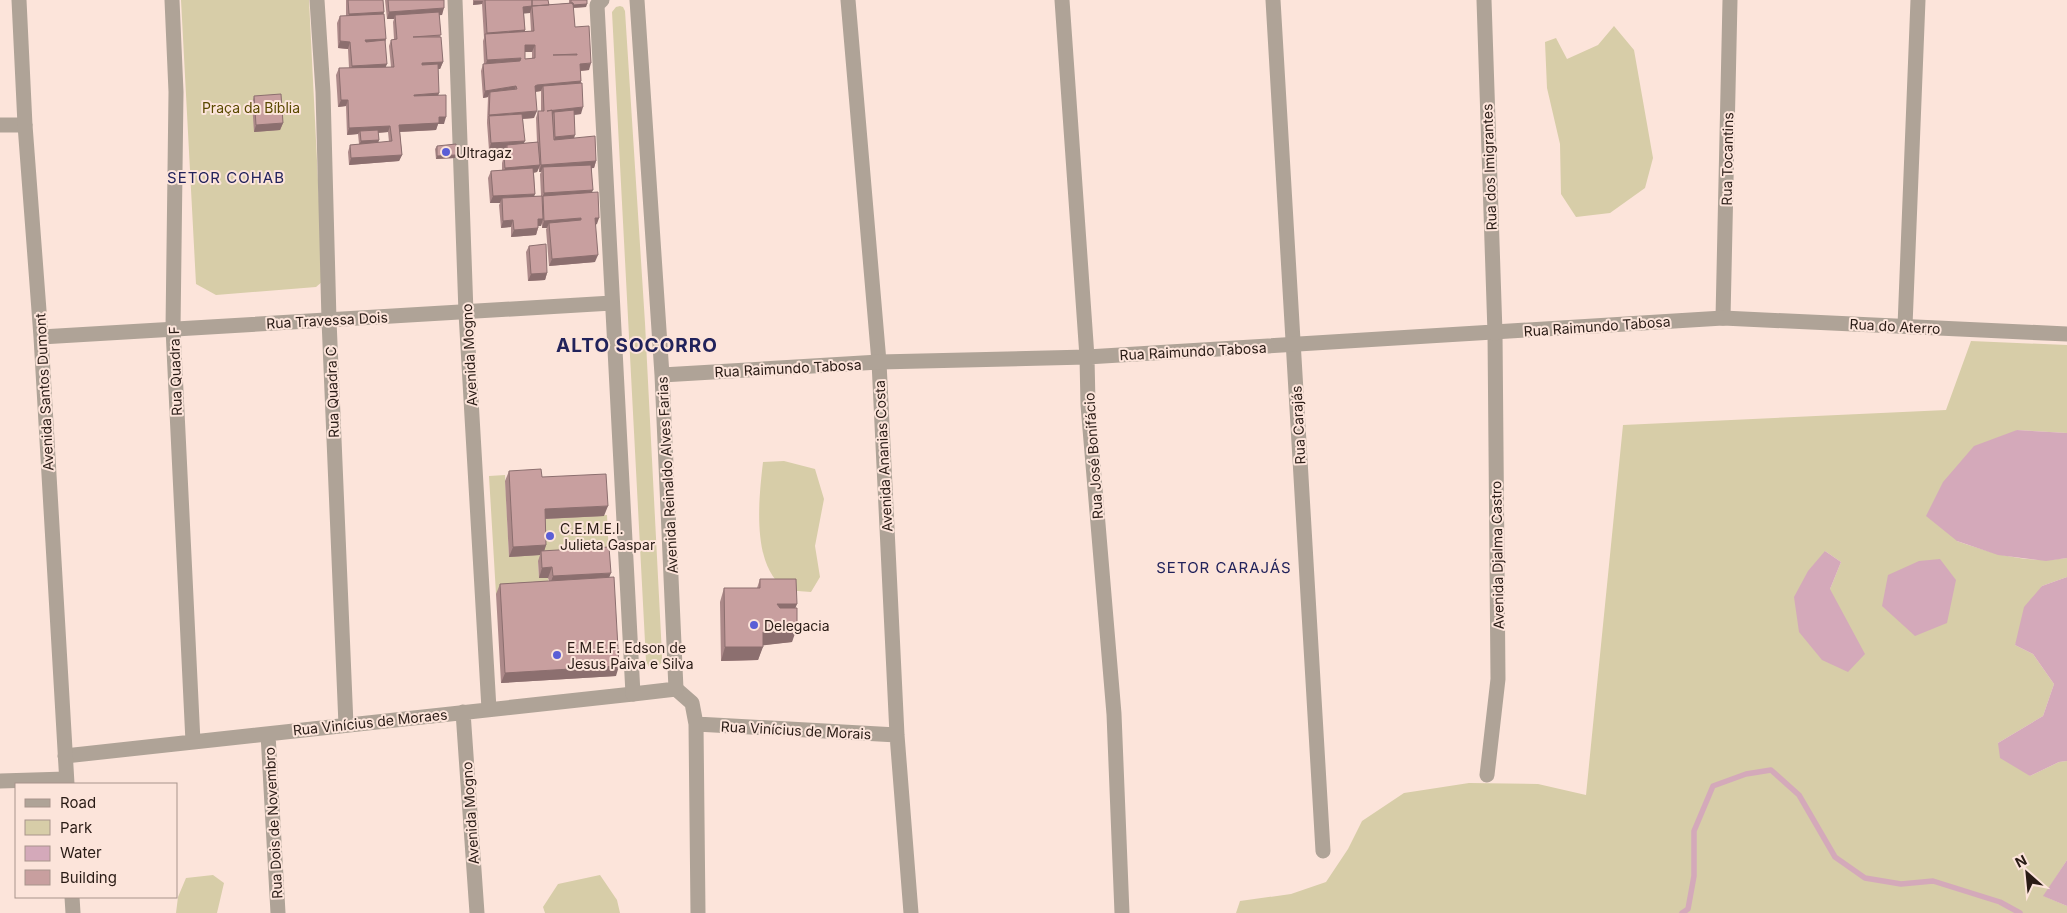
<svg xmlns="http://www.w3.org/2000/svg" width="2067" height="913" viewBox="0 0 2067 913" font-family="Inter,sans-serif">
  <style>
    .green { fill: #d7cda8; fill-rule: evenodd }
    .water { fill: #d4a9ba }
    .lines { fill: none; stroke-linecap: round; stroke-linejoin: round }
    .stream { stroke: #d4a9ba; stroke-width: 5.5 }
    .minor { stroke: #afa397; stroke-width: 15 }
    .tertiary { stroke: #afa397; stroke-width: 15 }
    .wall { fill: #ac8989; fill-rule: evenodd }
    .shaded-wall { fill: #8c6f6f }
    .building { fill: #c89f9f; stroke: #8c6f6f; fill-rule: evenodd }
    .poi-dot { fill: #5b5ed6; stroke: #fce4da; stroke-width: 2 }
    .labels { text-anchor: middle; dominant-baseline: central; stroke-width: 4; stroke-linejoin: round; paint-order: stroke }
    .park-label { font-size: 14px; fill: #594900; stroke: #fce4da }
    .poi-label { font-size: 14px; fill: #291b15; stroke: #fce4da; text-anchor: start }
    .street-label { font-size: 14px; fill: #291b15; stroke: #fce4da }
    .neighbourhood-label { font-size: 15px; letter-spacing: 1px; fill: #21225b; stroke: #fce4da }
    .district-label { font-size: 19px; font-weight: bold; letter-spacing: 1px; fill: #21225b; stroke: #fce4da }
  </style>
  <rect width="100%" height="100%" fill="#fce4da"/>
  <path class="green" d="M 181,0 L 309,0 L 323,281 L 316,287 L 216,295 L 196,284 Z
    M 620,6 L 623,7 L 625,11 L 645,323 L 662,655 L 662,662 L 657,668 L 649,667 L 646,661 L 612,12 L 616,7 Z
    M 1614,26 L 1634,50 L 1653,158 L 1645,188 L 1610,213 L 1576,217 L 1561,194 L 1560,144 L 1547,88 L 1545,42 L 1556,38 L 1567,59 L 1598,45 Z
    M 1971,341 L 2067,345 L 2067,433 L 2017,430 L 1957,541 C 1994,554 2027,564 2067,558 L 2067,577 L 2042,586 L 2015,645 L 2033,654 L 2054,684 L 2043,716 L 1998,743 L 2030,776 L 2059,762 L 2067,761 L 2067,860 L 2044,896 L 2067,906 L 2067,913 L 1236,913 L 1240,901 L 1291,894 L 1326,882 L 1348,849 L 1362,821 L 1404,793 L 1469,783 L 1538,784 L 1586,795 L 1623,425 L 1946,410 ZM 1825,551 L 1841,562 L 1830,589 Z
    M 784,461 L 815,469 L 824,499 L 815,546 L 820,577 L 811,592 C 803,591 791,592 784,588 C 751,564 759,498 763,462 Z
    M 505,475 L 509,557 L 541,519 L 607,515 L 609,556 L 538,561 L 539,578 L 548,578 L 549,591 L 496,594 L 489,476 Z
    M 213,875 L 224,883 L 217,913 L 176,913 L 178,897 L 186,878 Z
    M 600,875 L 617,900 L 620,913 L 545,913 L 543,907 L 558,884 Z"/>
  <path class="water" d="M 2017,430 L 2067,433 L 2067,558 L 2046,561 L 1998,555 L 1957,541 L 1926,516 L 1943,482 L 1974,446 Z
    M 1825,551 L 1841,562 L 1830,589 L 1865,654 L 1848,672 L 1822,660 L 1799,632 L 1794,597 L 1808,571 Z
    M 1940,559 L 1956,580 L 1947,623 L 1915,636 L 1882,606 L 1888,575 L 1919,561 Z
    M 2067,577 L 2067,761 L 2059,762 L 2030,776 L 2000,758 L 1998,743 L 2043,716 L 2054,684 L 2033,654 L 2015,645 L 2024,607 L 2042,586 Z
    M 2067,860 L 2067,906 L 2043,896 Z"/>
  <g class="lines">
    <path class="stream" d="M 1682,913 L 1688,909 L 1694,876 L 1694,831 L 1713,786 L 1746,774 L 1771,770 L 1799,795 L 1835,857 L 1865,878 L 1901,884 L 1933,881 L 2000,902 L 2020,913"/>
    <path class="minor" d="M 172,0 L 176,92 L 173,329 L 193,742
      M 317,0 L 323,92 L 329,320 L 346,725
      M 455,0 L 466,313 L 489,709
      M 848,0 L 879,362 L 897,735 L 911,913
      M 1273,0 L 1323,851
      M 0,125 L 25,125
      M 1723,318 L 1730,0
      M 1905,326 L 1918,0
      M 676,689 L 692,703 L 696,724 L 698,913
      M 463,712 L 477,913
      M 696,724 L 897,735
      M 268,734 L 278,913
      M 65,756 L 633,694
      M 1487,775 L 1498,679 L 1495,333
      M 0,781 L 66,779"/>
    <path class="tertiary" d="M 19,0 L 25,125 L 41,337 L 67,784
      M 602,0 L 597,5 L 633,694 L 676,689 L 662,375 L 637,0
      M 1062,0 L 1087,357 L 1088,405 L 1114,714 L 1122,913
      M 1484,0 L 1495,333
      M 41,337 L 612,303
      M 662,375 L 879,362 L 1087,357 L 1723,318 L 2067,334
      M 72,897 L 73,913"/>
  </g>
  <path class="wall" d="M 346,0 L 383,0 L 385,42 L 386,67 L 391,67 L 389,46 L 391,40 L 394,39 L 393,22 L 394,19 L 387,19 L 385,0 L 444,0 L 442,15 L 439,15 L 440,37 L 443,62 L 440,69 L 438,69 L 438,95 L 444,124 L 438,124 L 436,130 L 400,132 L 402,155 L 399,161 L 349,165 L 348,152 L 350,145 L 359,144 L 358,134 L 347,135 L 346,106 L 338,107 L 336,75 L 339,68 L 349,68 L 348,49 L 338,48 L 337,23 L 340,16 L 346,16 ZM 388,132 L 389,142 L 378,142 L 379,140 L 378,133 Z
    M 473,0 L 550,0 L 548,0 L 549,5 L 569,3 L 569,0 L 587,0 L 586,7 L 573,8 L 575,27 L 589,70 L 581,71 L 581,114 L 574,115 L 574,138 L 596,161 L 594,168 L 592,168 L 592,192 L 597,224 L 595,225 L 595,262 L 549,266 L 546,229 L 547,228 L 542,228 L 542,223 L 541,226 L 538,226 L 538,228 L 536,235 L 511,237 L 511,227 L 501,228 L 499,205 L 500,203 L 490,203 L 488,178 L 491,171 L 502,170 L 502,163 L 504,156 L 504,151 L 505,149 L 489,150 L 487,123 L 488,97 L 483,98 L 481,71 L 483,64 L 484,64 L 483,41 L 484,38 L 482,4 L 473,5 ZM 524,13 L 530,13 L 531,31 L 525,31 ZM 525,52 L 532,52 L 532,58 L 525,59 ZM 541,91 L 541,111 L 538,111 L 536,118 L 537,142 L 524,143 L 523,119 L 534,118 L 535,92 ZM 539,168 L 539,172 L 541,172 L 540,174 L 541,196 L 534,196 L 535,194 L 534,173 L 537,172 Z
    M 254,96 L 283,123 L 280,130 L 254,132 L 252,103 Z
    M 437,146 L 456,155 L 455,158 L 436,159 L 435,149 Z
    M 529,246 L 547,273 L 545,280 L 528,281 L 526,252 Z
    M 509,471 L 542,477 L 604,516 L 545,519 L 546,545 L 544,551 L 609,578 L 616,676 L 501,683 L 496,594 L 500,584 L 549,581 L 548,578 L 539,578 L 538,561 L 540,555 L 509,557 L 505,481 Z
    M 760,579 L 795,608 L 792,642 L 763,645 L 758,660 L 721,661 L 720,602 L 724,588 L 757,588 Z"/>
  <path class="shaded-wall" d="M 474,1 L 483,1 L 482,4 L 473,5 Z
    M 587,4 L 586,7 L 570,8 L 571,5 Z
    M 532,6 L 530,13 L 520,14 L 523,7 Z
    M 444,8 L 442,15 L 396,19 L 395,15 L 394,19 L 387,19 L 389,12 Z
    M 384,12 L 381,19 L 347,21 L 349,14 Z
    M 525,30 L 523,37 L 486,36 L 487,33 Z
    M 386,39 L 384,46 L 363,47 L 365,40 Z
    M 340,41 L 350,42 L 348,49 L 338,48 Z
    M 525,45 L 535,45 L 532,52 L 522,52 Z
    M 521,58 L 518,65 L 485,67 L 487,60 Z
    M 443,62 L 440,69 L 420,70 L 422,63 Z
    M 591,63 L 589,70 L 578,71 L 580,64 Z
    M 387,64 L 384,71 L 349,73 L 352,66 Z
    M 581,81 L 579,88 L 543,86 L 541,91 L 534,92 L 535,86 L 537,85 Z
    M 516,86 L 514,93 L 490,92 L 488,97 L 483,98 L 485,91 Z
    M 439,93 L 437,100 L 411,102 L 414,95 Z
    M 341,100 L 348,100 L 346,106 L 338,107 Z
    M 583,107 L 581,114 L 554,117 L 554,112 L 552,117 L 547,111 Z
    M 537,111 L 534,118 L 489,121 L 489,116 L 487,122 L 489,115 Z
    M 439,117 L 446,117 L 444,124 L 438,124 L 436,130 L 397,132 L 399,125 Z
    M 283,123 L 280,130 L 254,132 L 256,125 Z
    M 390,126 L 388,132 L 360,134 L 360,131 L 358,134 L 347,135 L 349,128 Z
    M 575,135 L 573,142 L 553,144 L 555,137 Z
    M 379,140 L 378,143 L 359,145 L 361,141 Z
    M 525,141 L 522,147 L 507,145 L 505,149 L 489,150 L 491,143 Z
    M 402,155 L 399,161 L 349,165 L 351,158 Z
    M 456,155 L 455,158 L 436,159 L 437,156 Z
    M 596,161 L 594,168 L 543,172 L 543,167 L 541,172 L 539,172 L 541,165 Z
    M 540,165 L 537,172 L 503,175 L 505,168 Z
    M 593,190 L 590,197 L 543,196 L 544,193 Z
    M 535,194 L 532,201 L 502,198 L 500,203 L 490,203 L 493,196 Z
    M 581,218 L 579,225 L 549,223 L 547,228 L 542,228 L 544,221 Z
    M 595,218 L 599,218 L 597,224 L 592,225 Z
    M 538,219 L 543,219 L 541,226 L 535,226 Z
    M 513,220 L 511,227 L 501,228 L 503,221 Z
    M 538,228 L 536,235 L 511,237 L 514,230 Z
    M 598,255 L 595,262 L 549,266 L 552,259 Z
    M 547,273 L 545,280 L 528,281 L 531,274 Z
    M 608,506 L 604,516 L 541,519 L 545,509 Z
    M 546,545 L 543,555 L 541,551 L 540,555 L 509,557 L 513,547 Z
    M 552,567 L 548,578 L 539,578 L 542,568 Z
    M 611,573 L 607,583 L 549,587 L 553,576 Z
    M 777,604 L 797,604 L 792,617 L 772,618 Z
    M 797,628 L 792,642 L 758,646 L 763,632 Z
    M 725,647 L 763,647 L 758,660 L 721,661 Z
    M 619,666 L 616,676 L 501,683 L 505,673 Z"/>
  <path class="building" d="M 348,0 L 383,0 L 384,12 L 349,14 Z
    M 388,0 L 444,0 L 444,8 L 389,12 Z
    M 485,0 L 532,0 L 532,6 L 523,7 L 525,30 L 487,33 Z
    M 532,0 L 548,0 L 549,5 L 532,6 Z
    M 571,0 L 587,0 L 587,4 L 573,5 L 573,3 L 571,3 Z
    M 573,3 L 575,27 L 589,26 L 591,63 L 580,64 L 581,81 L 537,85 L 535,86 L 537,111 L 489,115 L 490,92 L 517,89 L 516,86 L 485,91 L 483,64 L 520,61 L 521,58 L 487,60 L 485,34 L 534,31 L 532,6 ZM 525,45 L 535,45 L 535,58 L 525,59 ZM 577,54 L 577,55 L 553,55 Z
    M 439,12 L 441,35 L 413,37 L 441,37 L 443,62 L 422,63 L 422,65 L 438,64 L 439,93 L 414,95 L 414,96 L 446,95 L 446,117 L 439,117 L 439,123 L 399,125 L 402,155 L 351,158 L 350,145 L 392,141 L 390,126 L 349,128 L 348,100 L 341,100 L 339,68 L 394,67 L 391,40 L 397,39 L 395,15 Z
    M 384,14 L 386,39 L 365,40 L 366,42 L 385,40 L 387,64 L 352,66 L 350,42 L 340,41 L 340,16 Z
    M 582,83 L 583,107 L 547,111 L 552,110 L 554,140 L 595,136 L 596,161 L 541,165 L 538,111 L 544,111 L 543,86 Z
    M 281,94 L 283,123 L 256,125 L 254,96 Z
    M 574,110 L 575,135 L 555,137 L 554,112 Z
    M 522,114 L 525,141 L 491,143 L 489,116 Z
    M 378,130 L 379,140 L 361,141 L 360,131 Z
    M 538,142 L 540,165 L 505,168 L 504,156 L 507,156 L 507,145 Z
    M 456,144 L 456,155 L 437,156 L 437,146 Z
    M 591,165 L 593,190 L 544,193 L 543,167 Z
    M 533,168 L 535,194 L 493,196 L 491,171 Z
    M 598,192 L 599,218 L 595,218 L 598,255 L 552,259 L 549,223 L 581,220 L 581,218 L 544,221 L 543,196 Z
    M 542,196 L 543,219 L 538,219 L 538,228 L 514,230 L 513,220 L 503,221 L 502,198 Z
    M 546,244 L 547,273 L 531,274 L 529,246 Z
    M 541,469 L 542,477 L 606,474 L 608,506 L 545,509 L 546,545 L 513,547 L 509,471 Z
    M 609,547 L 611,573 L 553,576 L 552,567 L 542,568 L 541,551 Z
    M 614,577 L 619,666 L 505,673 L 500,584 Z
    M 760,579 L 796,579 L 797,604 L 777,604 L 780,608 L 797,608 L 797,628 L 763,632 L 763,647 L 725,647 L 724,588 L 760,588 Z"/>
  <g class="poi-dot">
    <circle cx="446" cy="152" r="5"/>
    <circle cx="550" cy="536" r="5"/>
    <circle cx="754" cy="625" r="5"/>
    <circle cx="557" cy="655" r="5"/>
  </g>
  <g class="labels">
    <g class="park-label">
      <text x="251" y="107">Praça da Bíblia</text>
    </g>
    <g class="poi-label">
      <text x="456" y="152">Ultragaz</text>
      <text x="560" y="528">C.E.M.E.I.<tspan x="560" dy="16">Julieta Gaspar</tspan></text>
      <text x="764" y="625">Delegacia</text>
      <text x="567" y="647">E.M.E.F. Edson de<tspan x="567" dy="16">Jesus Paiva e Silva</tspan></text>
    </g>
    <g class="street-label">
      <text transform="translate(1727 159) rotate(-89)">Rua Tocantins</text>
      <text transform="translate(1489 167) rotate(-92)">Rua dos Imigrantes</text>
      <text transform="translate(327 320) rotate(-3)">Rua Travessa Dois</text>
      <text transform="translate(1597 326) rotate(-4)">Rua Raimundo Tabosa</text>
      <text transform="translate(1895 326) rotate(3)">Rua do Aterro</text>
      <text transform="translate(1193 351) rotate(-3)">Rua Raimundo Tabosa</text>
      <text transform="translate(469 355) rotate(-93)">Avenida Mogno</text>
      <text transform="translate(788 368) rotate(-3)">Rua Raimundo Tabosa</text>
      <text transform="translate(175 371) rotate(-92)">Rua Quadra F</text>
      <text transform="translate(44 392) rotate(-93)">Avenida Santos Dumont</text>
      <text transform="translate(332 392) rotate(-92)">Rua Quadra C</text>
      <text transform="translate(1298 425) rotate(-93)">Rua Carajás</text>
      <text transform="translate(883 456) rotate(-93)">Avenida Ananias Costa</text>
      <text transform="translate(1093 456) rotate(-94)">Rua José Bonifácio</text>
      <text transform="translate(667 475) rotate(-93)">Avenida Reinaldo Alves Farias</text>
      <text transform="translate(1497 555) rotate(-91)">Avenida Djalma Castro</text>
      <text transform="translate(370 722) rotate(-6)">Rua Vinícius de Moraes</text>
      <text transform="translate(796 730) rotate(3)">Rua Vinícius de Morais</text>
      <text transform="translate(470 813) rotate(-94)">Avenida Mogno</text>
      <text transform="translate(273 823) rotate(-93)">Rua Dois de Novembro</text>
    </g>
    <g class="neighbourhood-label">
      <text x="226" y="177">SETOR COHAB</text>
      <text x="1224" y="567">SETOR CARAJÁS</text>
    </g>
    <g class="district-label">
      <text x="637" y="345">ALTO SOCORRO</text>
    </g>
  </g>
  <rect x="15" y="783" width="162" height="115" fill="#fce4da" stroke="#a8948b"/>
  <rect x="25" y="799" width="25" height="8" fill="#afa397" stroke="#a8948b"/>
  <text x="60" y="808" font-size="15" fill="#291b15">Road</text>
  <rect x="25" y="820" width="25" height="15" fill="#d7cda8" stroke="#a8948b"/>
  <text x="60" y="833" font-size="15" fill="#291b15">Park</text>
  <rect x="25" y="846" width="25" height="15" fill="#d4a9ba" stroke="#a8948b"/>
  <text x="60" y="858" font-size="15" fill="#291b15">Water</text>
  <rect x="25" y="870" width="25" height="15" fill="#c89f9f" stroke="#a8948b"/>
  <text x="60" y="883" font-size="15" fill="#291b15">Building</text>
  <g transform="translate(2027 873) rotate(333)" stroke="#fce4da" stroke-width="4" paint-order="stroke">
  <path d="M0-4L9 19L0 12L-9 19Z" fill="#291b15"/>
  <text y="-8" font-size="14" font-weight="bold" text-anchor="middle" fill="#291b15">N</text>
  </g>
</svg>
